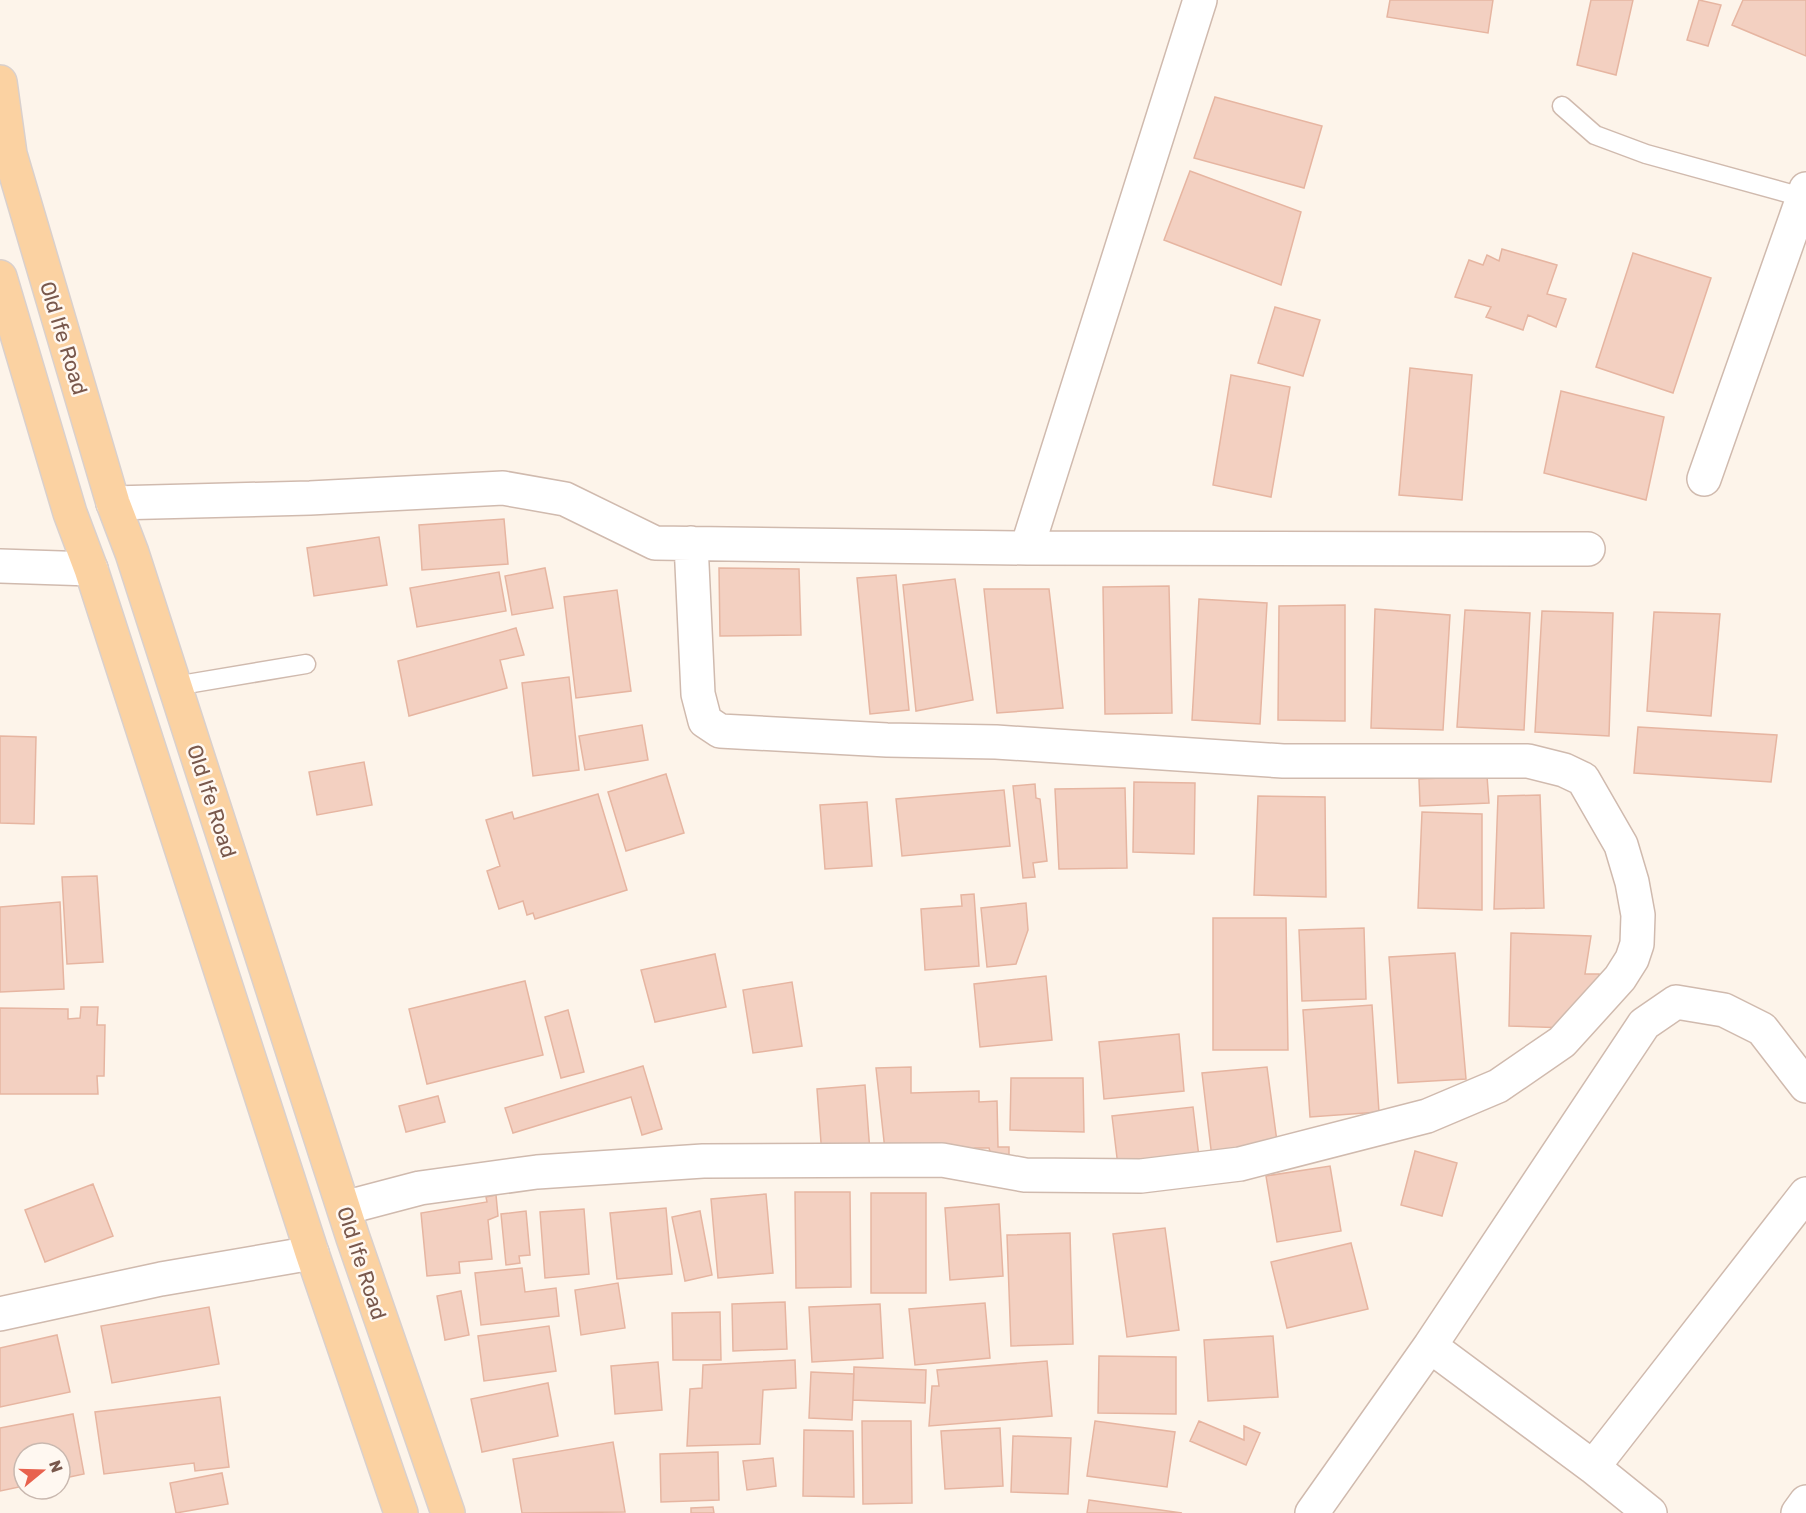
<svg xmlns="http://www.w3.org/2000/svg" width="1806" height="1513" viewBox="0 0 1806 1513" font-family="Rubik,sans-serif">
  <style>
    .building { fill: #f3d0c1; stroke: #e6b5a1; stroke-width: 1.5 }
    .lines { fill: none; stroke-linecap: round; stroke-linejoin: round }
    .service-casing { stroke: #d0baae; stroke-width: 21 }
    .minor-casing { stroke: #d0baae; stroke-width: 36 }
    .primary-casing { stroke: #d9d0cd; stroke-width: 36 }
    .service { stroke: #fff; stroke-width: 18 }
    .minor { stroke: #fff; stroke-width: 33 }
    .primary { stroke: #fbd2a2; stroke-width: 33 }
    .labels { text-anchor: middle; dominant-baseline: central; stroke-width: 5; stroke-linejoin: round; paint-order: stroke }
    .street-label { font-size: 21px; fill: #79584c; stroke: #fff8f1 }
  </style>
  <rect width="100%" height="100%" fill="#fdf4ea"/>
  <path class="building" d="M 1390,0 L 1493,0 L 1488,33 L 1387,17 Z
    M 1591,0 L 1633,0 L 1616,75 L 1577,65 Z
    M 1699,0 L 1721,5 L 1708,46 L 1687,40 Z
    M 1743,0 L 1806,0 L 1806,56 L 1732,25 Z
    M 1215,97 L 1322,126 L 1304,188 L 1194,158 Z
    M 1190,171 L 1301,212 L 1281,285 L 1164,240 Z
    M 1502,249 L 1557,265 L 1547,294 L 1566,299 L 1556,327 L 1528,315 L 1523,330 L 1486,317 L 1491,307 L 1455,297 L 1469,260 L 1483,265 L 1487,255 L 1499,261 Z
    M 1633,253 L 1711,278 L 1673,393 L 1596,367 Z
    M 1275,307 L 1320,320 L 1303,376 L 1258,363 Z
    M 1410,368 L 1472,375 L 1462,500 L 1399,495 Z
    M 1231,375 L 1290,387 L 1271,497 L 1213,485 Z
    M 1561,391 L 1664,417 L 1646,500 L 1544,473 Z
    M 504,519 L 508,564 L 422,570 L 419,525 Z
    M 379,537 L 387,585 L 314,596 L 307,548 Z
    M 545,568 L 553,608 L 512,615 L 505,576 Z
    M 719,568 L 799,569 L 801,635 L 720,636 Z
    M 499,572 L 506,611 L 417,627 L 410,588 Z
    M 896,575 L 909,710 L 870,714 L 857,578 Z
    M 955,579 L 973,700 L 916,711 L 903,585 Z
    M 1169,586 L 1172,713 L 1105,714 L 1103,587 Z
    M 984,589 L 1049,589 L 1063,708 L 997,713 Z
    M 617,590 L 631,691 L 576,698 L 564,597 Z
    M 1199,599 L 1267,603 L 1260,724 L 1192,720 Z
    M 1345,605 L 1345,721 L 1278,720 L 1279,606 Z
    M 1375,609 L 1450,615 L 1443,730 L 1371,728 Z
    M 1465,610 L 1530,613 L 1524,730 L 1457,727 Z
    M 1542,611 L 1613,613 L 1609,736 L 1535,732 Z
    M 1654,612 L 1720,614 L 1711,716 L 1647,711 Z
    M 516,628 L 524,655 L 500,660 L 507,688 L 409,716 L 398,661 Z
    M 569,677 L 579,770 L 533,776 L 522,683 Z
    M 642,725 L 648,760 L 585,770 L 579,736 Z
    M 1638,727 L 1777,735 L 1771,782 L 1634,773 Z
    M 0,736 L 36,737 L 34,824 L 0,823 Z
    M 364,762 L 372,805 L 317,815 L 309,772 Z
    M 666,774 L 684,833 L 626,851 L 608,792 Z
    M 1487,776 L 1489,803 L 1420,806 L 1419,779 Z
    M 1134,782 L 1195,783 L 1194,854 L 1133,852 Z
    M 1035,784 L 1036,798 L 1040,799 L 1047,861 L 1033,863 L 1035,877 L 1023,878 L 1013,786 Z
    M 1125,788 L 1127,868 L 1059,869 L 1055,789 Z
    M 1004,790 L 1010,846 L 902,856 L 896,799 Z
    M 598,794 L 627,890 L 535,919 L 533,913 L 527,915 L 523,901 L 499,909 L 487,871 L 500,866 L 486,820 L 512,812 L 514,819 Z
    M 1540,795 L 1544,908 L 1494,909 L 1498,796 Z
    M 1258,796 L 1325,797 L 1326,897 L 1254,895 Z
    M 867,802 L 872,866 L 825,869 L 820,805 Z
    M 1422,812 L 1482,814 L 1482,910 L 1418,908 Z
    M 97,876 L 103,962 L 67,964 L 62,877 Z
    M 974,894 L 979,966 L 925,970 L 921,909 L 962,906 L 961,895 Z
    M 60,902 L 64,989 L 0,992 L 0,907 Z
    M 1026,903 L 1028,930 L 1016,964 L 987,967 L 981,908 Z
    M 1213,918 L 1286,918 L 1288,1050 L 1213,1050 Z
    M 1364,928 L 1366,999 L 1302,1001 L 1299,930 Z
    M 1511,933 L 1591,936 L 1585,974 L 1599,974 L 1597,995 L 1568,1028 L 1509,1026 Z
    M 1455,953 L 1466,1079 L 1398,1083 L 1389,957 Z
    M 715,954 L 726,1007 L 655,1022 L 641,970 Z
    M 1046,976 L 1052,1040 L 980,1047 L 974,984 Z
    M 525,981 L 543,1055 L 427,1084 L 409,1009 Z
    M 792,982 L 802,1046 L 753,1053 L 743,990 Z
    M 1372,1005 L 1379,1112 L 1310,1117 L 1303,1010 Z
    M 81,1007 L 98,1007 L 97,1025 L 105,1025 L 104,1076 L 97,1076 L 98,1094 L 0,1094 L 0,1008 L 68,1009 L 68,1019 L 80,1018 Z
    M 568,1010 L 584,1072 L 561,1078 L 545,1017 Z
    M 1179,1034 L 1184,1091 L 1104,1099 L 1099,1042 Z
    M 643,1066 L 662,1129 L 642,1135 L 631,1097 L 513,1133 L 505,1108 Z
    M 911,1067 L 911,1093 L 979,1091 L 979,1102 L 997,1101 L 998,1147 L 1009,1147 L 1009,1164 L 993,1161 L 989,1148 L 975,1148 L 974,1158 L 885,1150 L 876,1068 Z
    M 1267,1067 L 1278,1149 L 1212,1158 L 1202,1073 Z
    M 1011,1078 L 1083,1078 L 1084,1132 L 1010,1130 Z
    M 865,1085 L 870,1152 L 822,1156 L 817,1089 Z
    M 438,1096 L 445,1122 L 406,1132 L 399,1106 Z
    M 1193,1107 L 1199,1157 L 1118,1166 L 1112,1116 Z
    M 1415,1151 L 1457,1163 L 1442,1216 L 1401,1205 Z
    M 1330,1166 L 1341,1231 L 1277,1242 L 1266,1176 Z
    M 93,1184 L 113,1236 L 45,1262 L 25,1210 Z
    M 795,1192 L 850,1192 L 851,1287 L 796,1288 Z
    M 871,1193 L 926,1193 L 926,1293 L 871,1293 Z
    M 766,1194 L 773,1273 L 718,1278 L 711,1199 Z
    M 496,1195 L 498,1216 L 488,1220 L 492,1259 L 459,1262 L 460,1273 L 427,1276 L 421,1213 L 487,1202 L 486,1197 Z
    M 999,1204 L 1003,1276 L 950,1280 L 945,1208 Z
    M 666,1208 L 672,1274 L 617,1279 L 610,1213 Z
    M 584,1209 L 589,1274 L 545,1278 L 540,1212 Z
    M 526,1211 L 530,1255 L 519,1256 L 520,1263 L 506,1265 L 501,1214 Z
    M 700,1211 L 712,1275 L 685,1281 L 672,1217 Z
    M 1165,1228 L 1179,1330 L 1127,1337 L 1113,1234 Z
    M 1070,1233 L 1073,1344 L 1011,1346 L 1007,1235 Z
    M 1351,1243 L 1368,1309 L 1287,1328 L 1271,1262 Z
    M 522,1268 L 525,1292 L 556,1288 L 559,1316 L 481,1325 L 475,1273 Z
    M 618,1283 L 625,1328 L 581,1335 L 575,1290 Z
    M 461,1291 L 469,1335 L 445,1340 L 437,1296 Z
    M 785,1302 L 787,1349 L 733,1351 L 732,1304 Z
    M 985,1303 L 990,1358 L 915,1365 L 909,1309 Z
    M 880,1304 L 883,1358 L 812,1362 L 809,1307 Z
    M 209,1307 L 219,1364 L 112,1383 L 101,1326 Z
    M 720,1312 L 721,1360 L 673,1360 L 672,1313 Z
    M 549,1326 L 556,1371 L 484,1381 L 478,1336 Z
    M 57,1335 L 70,1392 L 0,1407 L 0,1348 Z
    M 1273,1336 L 1278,1397 L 1208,1401 L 1204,1340 Z
    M 1099,1356 L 1176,1357 L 1176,1414 L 1098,1413 Z
    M 795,1360 L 796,1388 L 763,1390 L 760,1444 L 687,1446 L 690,1389 L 702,1388 L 703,1365 Z
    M 1047,1361 L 1052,1416 L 929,1426 L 932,1386 L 939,1386 L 937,1370 Z
    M 658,1362 L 662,1410 L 615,1414 L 611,1366 Z
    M 854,1367 L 926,1370 L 925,1403 L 853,1400 Z
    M 811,1372 L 854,1374 L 852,1420 L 809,1418 Z
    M 548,1383 L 558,1436 L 482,1452 L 471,1399 Z
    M 220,1397 L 229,1467 L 195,1471 L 194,1463 L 104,1474 L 95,1412 Z
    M 73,1414 L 84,1474 L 60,1479 L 60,1453 L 24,1453 L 24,1486 L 0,1491 L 0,1428 Z
    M 862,1421 L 911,1421 L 912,1503 L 863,1504 Z
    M 1095,1421 L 1175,1432 L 1167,1487 L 1087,1476 Z
    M 1199,1421 L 1244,1440 L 1244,1426 L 1260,1433 L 1246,1465 L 1190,1441 Z
    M 1000,1428 L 1003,1486 L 945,1489 L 941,1431 Z
    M 804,1430 L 853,1431 L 854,1497 L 803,1496 Z
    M 1013,1436 L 1071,1438 L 1068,1494 L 1011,1492 Z
    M 613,1442 L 625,1512 L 522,1513 L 513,1459 Z
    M 718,1452 L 719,1500 L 661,1502 L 660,1454 Z
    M 773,1458 L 776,1486 L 747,1490 L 743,1461 Z
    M 222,1473 L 228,1504 L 176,1513 L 170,1483 Z
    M 1089,1500 L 1182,1513 L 1087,1513 Z
    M 713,1507 L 714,1513 L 691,1513 L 691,1508 Z"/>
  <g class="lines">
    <g class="service-casing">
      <path id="service" d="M 1562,106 L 1595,135 L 1646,154 L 1802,197
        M 175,686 L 306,664"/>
    </g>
    <g class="minor-casing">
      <path id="minor" d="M 1704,479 L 1806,189
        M 113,503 L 310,498 L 503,488 L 565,499 L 655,543 L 1027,548 L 1588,549
        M 1027,548 L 1200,0
        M 0,566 L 91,569
        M 344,1208 L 420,1188 L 537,1172 L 703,1161 L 942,1160 L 1025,1175 L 1141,1176 L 1240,1164 L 1427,1116 L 1498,1086 L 1562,1042 L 1620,978 L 1632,959 L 1637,944 L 1638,915 L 1632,882 L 1621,845 L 1583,779 L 1564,770 L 1528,761 L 1283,761 L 996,742 L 887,740 L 720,731 L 705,721 L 698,694 L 691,543
        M 0,1314 L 161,1279 L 312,1253
        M 1430,1346 L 1593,1467 L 1650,1513
        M 1593,1467 L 1806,1194
        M 1312,1513 L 1430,1346 L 1644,1024 L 1676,1002 L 1724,1010 L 1762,1029 L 1806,1086
        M 1798,1513 L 1806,1502"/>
    </g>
    <g class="primary-casing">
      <path id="primary" d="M 0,82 L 10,154 L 113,503 L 132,553 L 353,1238 L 448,1513
        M 0,277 L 70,513 L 91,569 L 312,1253 L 401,1513"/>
    </g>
    <use href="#service" class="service"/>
    <use href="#minor" class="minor"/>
    <use href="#primary" class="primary"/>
  </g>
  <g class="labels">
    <g class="street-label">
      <text transform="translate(64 338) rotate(73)">Old Ife Road</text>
      <text transform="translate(212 801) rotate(72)">Old Ife Road</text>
      <text transform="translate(362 1263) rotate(72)">Old Ife Road</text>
    </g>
  </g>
  <g transform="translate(42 1471) rotate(71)"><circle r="28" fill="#fff8f1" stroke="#c9b8af" stroke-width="1.5"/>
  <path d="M0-4.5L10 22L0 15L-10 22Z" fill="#e8624e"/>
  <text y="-9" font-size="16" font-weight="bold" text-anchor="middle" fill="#79584c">N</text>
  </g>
</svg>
